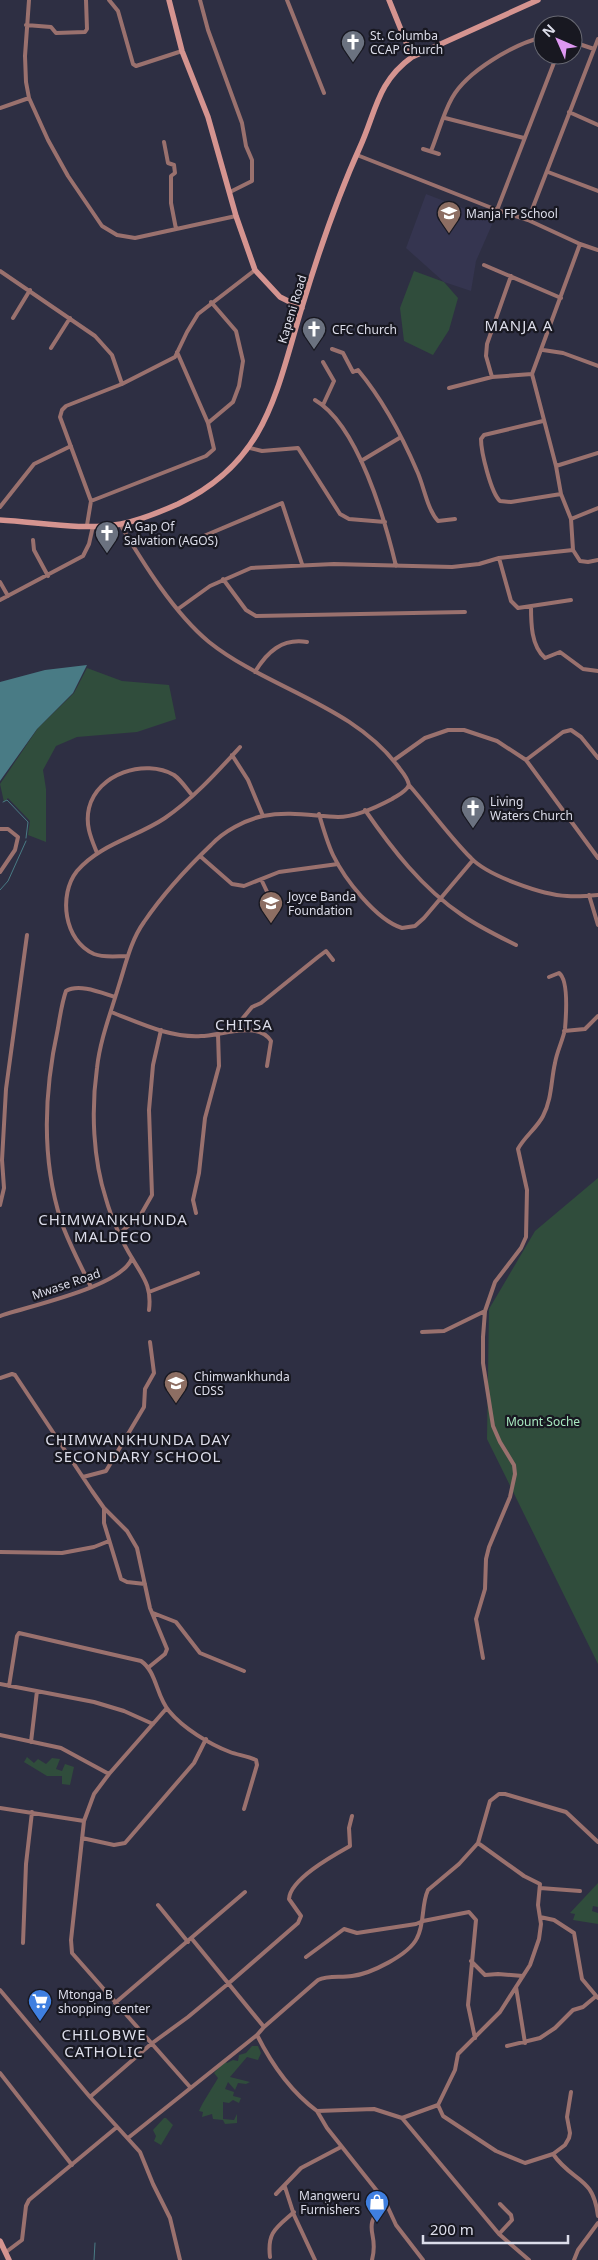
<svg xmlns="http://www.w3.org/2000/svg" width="598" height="2260" viewBox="0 0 598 2260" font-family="'Noto Sans',sans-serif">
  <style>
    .built { fill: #353550 }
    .green { fill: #304d3c }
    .water { fill: #497b85 }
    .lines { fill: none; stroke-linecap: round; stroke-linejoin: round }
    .stream { stroke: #497b85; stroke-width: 1 }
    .street { stroke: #9a716e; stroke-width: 4 }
    .secondary { stroke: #d59490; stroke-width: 5.5 }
    .labels { text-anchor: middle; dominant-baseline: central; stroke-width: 4.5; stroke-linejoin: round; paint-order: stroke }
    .poi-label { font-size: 12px; fill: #dcddea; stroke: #181821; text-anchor: start }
    .street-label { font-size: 12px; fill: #dcddea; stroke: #181821 }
    .park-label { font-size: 12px; fill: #a7e8bf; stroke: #181821 }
    .quarter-label { font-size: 15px; letter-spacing: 1px; fill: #dcddea; stroke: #181821 }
  </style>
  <rect width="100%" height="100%" fill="#2e2f43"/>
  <path class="built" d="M 426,194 L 494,220 L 476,261 L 471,291 L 444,282 L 406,248 Z"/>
  <path class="green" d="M 414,271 L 444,282 L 458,298 L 449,330 L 433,355 L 404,341 L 400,308 Z
    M 87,668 L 122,681 L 169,685 L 176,719 L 137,732 L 77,737 L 56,746 L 43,770 L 46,789 L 46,842 L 28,835 L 30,821 L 8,798 L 4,802 L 0,784 L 38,728 L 74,693 Z
    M 598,1178 L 598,1664 L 487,1439 L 489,1309 L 535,1231 Z
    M 27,1757 L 34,1763 L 38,1759 L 46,1764 L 52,1758 L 60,1759 L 56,1769 L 62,1771 L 65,1764 L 74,1767 L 70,1785 L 62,1784 L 62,1776 L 47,1776 L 24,1762 Z
    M 598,1883 L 598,1907 L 593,1906 L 592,1911 L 598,1913 L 598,1924 L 573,1920 L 575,1914 L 570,1913 Z
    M 252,2046 L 258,2046 L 261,2053 L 258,2060 L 247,2057 L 230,2077 L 250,2082 L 246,2084 L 238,2083 L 235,2090 L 228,2082 L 225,2089 L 234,2092 L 233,2096 L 241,2098 L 239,2103 L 233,2100 L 229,2103 L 223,2102 L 223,2119 L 234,2120 L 237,2114 L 237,2123 L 225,2124 L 223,2120 L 213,2119 L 212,2114 L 202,2117 L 203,2112 L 199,2111 C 202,2103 213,2087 218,2078 L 214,2073 L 225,2061 L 227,2063 L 233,2060 L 238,2061 L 239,2055 L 246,2053 Z
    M 164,2118 L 166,2118 L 173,2125 L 161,2145 L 154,2141 L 156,2136 L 153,2130 Z"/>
  <path class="water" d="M 87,665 L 73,693 L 37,729 L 0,781 L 0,682 L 45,670 Z"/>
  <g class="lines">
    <path class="stream" d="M 3,802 L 7,800 L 28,822 L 26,838
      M 0,890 L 8,881 L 26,841
      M 94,2260 L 95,2243"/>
    <path class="street" d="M 29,0 L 25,56 L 26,82 L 29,98 L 48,140 L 68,176 L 102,226 L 117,235 L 135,238 L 236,216
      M 109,0 L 118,11 L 133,64 L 136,66 L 182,51
      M 200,0 L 208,30 L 242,123 L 246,146 L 252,160 L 252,181 L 230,192
      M 287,0 L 324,93
      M 26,25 L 51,27 L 56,33 L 85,32 L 87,29 L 86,0
      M 573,42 L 594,49
      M 0,108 L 29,98
      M 569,112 L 598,125
      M 445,118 L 524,138
      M 164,142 L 168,163 L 174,165 L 175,173 L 171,176 L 171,203 L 176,229
      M 423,149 L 439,154
      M 431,151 C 438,134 443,114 452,98 C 467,71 514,44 543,37
      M 357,155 L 497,210 L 528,220 L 580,244 L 598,250
      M 548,172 L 598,191
      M 497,210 L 557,55
      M 528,220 L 598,39
      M 580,244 L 532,374 L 556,466 L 561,494 L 571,519 L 573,550 L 580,561 L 588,562 L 598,560
      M 484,265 L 561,298
      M 0,271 L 95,336 L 112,355 L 122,384
      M 13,318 L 30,290
      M 51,348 L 70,318
      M 332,349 L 343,353 L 353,372 L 358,370 C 383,400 402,436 417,471 C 424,486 427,509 438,521 L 455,519
      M 543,350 L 563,353 L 598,366
      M 492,377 L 486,356 L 487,344 L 511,276
      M 449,388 L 492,377 L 532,374
      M 315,400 C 358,425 385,520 396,566
      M 323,405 L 334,381 L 323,362
      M 543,421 L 484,435 L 481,439 C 481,452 491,493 500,501 L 511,502 L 561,494
      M 208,423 L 233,402 L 239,386 L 243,361 L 236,331 L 211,302
      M 250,448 L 262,451 L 298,448 L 340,514 L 349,519 L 385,522
      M 361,461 L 401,437
      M 556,466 L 598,453
      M 91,501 L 206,456 L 214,449 L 208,423 L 177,352
      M 0,507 L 34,464 L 71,446
      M 571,519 L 598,508
      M 120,524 C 143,563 174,613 209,642 C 268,689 354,705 400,769 C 404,774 408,779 409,785 C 406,792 398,795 392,799 C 377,807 356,817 338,817 C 313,816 289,811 263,816 C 245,820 224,831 211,845 C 187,868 163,894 144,922 C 131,940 126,963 119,985 C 111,1012 100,1040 97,1068 C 91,1110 93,1159 106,1199 C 111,1217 122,1242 132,1258 C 143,1277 152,1286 149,1310
      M 87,525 L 91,501 L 60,417 L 62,410 L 66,406 L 122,384 L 175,357 L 187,332 L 198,314 L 255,270
      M 33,540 L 34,550 L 48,576
      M 192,541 L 282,503 L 302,564
      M 499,558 L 511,601 L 518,608 L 571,600
      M 223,579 L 246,610 L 256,616 L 465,612
      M 0,582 L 8,596
      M 0,600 L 83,556 L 89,544 L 93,526
      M 531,606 C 531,623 531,646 545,658 L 560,652 L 583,669 L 598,671
      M 178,609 L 210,586 L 251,568 L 334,564 L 452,567 L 479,564 L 499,558 L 573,550
      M 255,672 C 267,652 282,638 307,642
      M 232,755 L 248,780 L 263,816
      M 394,760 L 425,738 L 448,730 L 464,730 L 497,741 L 526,760 L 598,858
      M 526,760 L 563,732 L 571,730 L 581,737 L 598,758
      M 409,785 C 430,809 449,836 471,858 C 488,876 543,895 567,896 C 577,897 588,896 598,895
      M 365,810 C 392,849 422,888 462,915 C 479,927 498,936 516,945
      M 319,814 C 323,828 327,842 333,855 C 344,878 376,920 402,928 L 415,926 L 424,918 L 473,860
      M 0,829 L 8,829 L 18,837 L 15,850 L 0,872
      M 97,853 C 91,838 85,825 89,808 C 97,774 145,758 174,775 C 181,780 186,788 192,795
      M 200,856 L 232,884 L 244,886 L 279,872 L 338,864
      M 261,879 L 270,898
      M 589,895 L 598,925
      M 128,956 C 117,956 104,958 94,954 C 64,941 58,895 77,871 C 100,844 137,837 165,818 C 193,799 218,771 240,747
      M 111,1012 C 140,1023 170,1038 201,1036 C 220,1036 258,1020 271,1041 L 267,1066
      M 233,1030 L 252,1007 L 261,1003 L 318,957 L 326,951 L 333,960
      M 564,1031 L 585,1029 L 598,1016
      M 0,1205 L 4,1188 L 2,1160 L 6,1089 L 27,935
      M 196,1213 L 193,1200 L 199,1173 L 205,1118 L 219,1066 L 218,1034
      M 120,1233 L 140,1216 L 152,1195 L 149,1110 L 153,1065 L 161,1030
      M 91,1287 C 81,1266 69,1244 61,1221 C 41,1158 44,1092 58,1028 C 60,1016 62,1002 66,991 C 79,983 102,993 115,997
      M 149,1292 L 198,1273
      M 0,1316 C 28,1306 122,1287 132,1258
      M 422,1332 L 444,1331 L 485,1311
      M 0,1378 L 12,1374 L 15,1375 L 92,1491 L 104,1508 L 127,1531 L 137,1548 L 150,1608 L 167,1649 L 165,1654 L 149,1667
      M 83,1477 L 106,1471 L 144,1407 L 145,1389 L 154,1373 L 150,1342
      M 104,1508 L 104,1523 L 121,1579 L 127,1582 L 145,1584
      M 0,1552 L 62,1553 L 94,1547 L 109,1541
      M 153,1613 L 176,1622 L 200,1653 L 244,1671
      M 483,1658 L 476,1619 L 485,1589 L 486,1559 L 489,1547 L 510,1497 L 515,1474 L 514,1465 L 500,1442 L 493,1426 L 483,1363 L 483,1337 L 485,1311 L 495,1282 L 521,1248 L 526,1237 L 527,1190 L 518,1149 C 524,1137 537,1128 543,1116 C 552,1099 551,1080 555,1063 C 557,1051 563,1040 565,1029 C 566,1017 569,980 559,973 L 549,977
      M 0,1684 L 94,1702 L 124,1711 L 153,1724
      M 9,1686 L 17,1636 L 19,1633 L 141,1661 C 157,1672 156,1696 169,1711 C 183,1728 209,1744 230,1752 C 238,1755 248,1756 256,1760 L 257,1765 L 244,1809
      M 0,1735 L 61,1748 L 109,1774
      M 31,1742 L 37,1691
      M 0,1808 L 84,1821 L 94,1794 L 109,1774 L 166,1709
      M 84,1821 L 71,1940 L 72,1953 L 190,2087
      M 82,1838 L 114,1845 L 125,1843 L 194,1763 L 206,1739
      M 478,1843 L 524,1876 L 540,1884 L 538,1905 L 541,1924 L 539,1939 L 530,1965 L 500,2012 L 458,2054 L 455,2070 L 438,2105 L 443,2116 L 496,2151 L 525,2163 L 553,2154
      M 540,1888 L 580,1891
      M 158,1905 L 188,1942
      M 540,1917 L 554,1920 L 574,1933 L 582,1979 L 598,1998
      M 192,1939 L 264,2027
      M 23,1943 L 26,1864 L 32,1812
      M 306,1957 L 344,1929 L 357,1933 L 416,1924 L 423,1921 L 469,1912 L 476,1920 L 468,2005 L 475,2038
      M 471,1961 L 485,1975 L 498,1974 L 523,1976
      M 516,1987 L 525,2043
      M 0,1990 L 90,2097 L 140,2152 L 153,2184 L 170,2218 L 180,2260
      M 115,2003 L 245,1892
      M 257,2035 C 272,2065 290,2091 317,2111 L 374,2109 L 402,2118 L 499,2234 L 529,2260
      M 507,2046 L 540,2038 L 555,2028 L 573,2010 L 583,2007 L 595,1997
      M 0,2073 L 72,2165
      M 571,2092 L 567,2117 L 570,2133 L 569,2138 L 565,2145 L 553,2154 C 573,2183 593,2175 598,2216
      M 90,2097 L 151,2044 L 188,2017 L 229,1983 L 298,1923 L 301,1916 L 289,1899 C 290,1879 334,1855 350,1846 L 349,1828 L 352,1816
      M 317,2111 L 327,2128 L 385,2201 L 396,2225 L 423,2260
      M 402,2118 L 438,2105
      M 128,2138 L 257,2035 L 264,2027 L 318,1980 C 328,1975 341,1978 352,1976 C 370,1974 409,1955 417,1938 C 425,1923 421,1905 428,1890 L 459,1864 L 478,1843 L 490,1801 L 499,1794 L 505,1794 L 566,1812 L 598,1842
      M 285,2187 L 294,2215 L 315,2260
      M 276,2194 L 301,2168 L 341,2147
      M 499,2234 L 512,2220 L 511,2215 L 500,2204
      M 6,2252 L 22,2240 L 26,2206 L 29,2200 L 117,2127
      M 270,2257 C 267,2232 276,2228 294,2212
      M 372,2260 C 380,2230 359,2232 385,2201
      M 574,2260 L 578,2250 L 598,2223"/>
    <path class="secondary" d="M 169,0 L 182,51 L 208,117 L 236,216 L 255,270 L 280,297 L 302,308
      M 389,0 L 412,57
      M 0,520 C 39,522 82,531 121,524 C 141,520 160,512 178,504 C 267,462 276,392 302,307 C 318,254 337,198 360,147 C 376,112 377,82 412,57 L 538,0
      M 0,2241 L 9,2260"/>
  </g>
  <defs>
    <g id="church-pin" transform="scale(1.25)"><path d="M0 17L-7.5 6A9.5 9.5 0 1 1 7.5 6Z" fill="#6b7280" stroke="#181821"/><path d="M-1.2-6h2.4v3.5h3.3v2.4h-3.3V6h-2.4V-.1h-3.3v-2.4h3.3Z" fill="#fff"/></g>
    <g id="school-pin" transform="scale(1.25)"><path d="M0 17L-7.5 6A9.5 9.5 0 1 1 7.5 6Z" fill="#8d6e63" stroke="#181821"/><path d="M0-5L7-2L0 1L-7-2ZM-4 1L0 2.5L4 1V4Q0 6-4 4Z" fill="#fff"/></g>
    <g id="supermarket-pin" transform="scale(1.25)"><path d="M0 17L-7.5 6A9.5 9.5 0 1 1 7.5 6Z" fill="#3f7fe0" stroke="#181821"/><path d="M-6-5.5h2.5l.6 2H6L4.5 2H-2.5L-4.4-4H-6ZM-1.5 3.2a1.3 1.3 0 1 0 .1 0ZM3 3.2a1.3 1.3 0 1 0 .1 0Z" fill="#fff"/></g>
    <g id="shop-pin" transform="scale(1.25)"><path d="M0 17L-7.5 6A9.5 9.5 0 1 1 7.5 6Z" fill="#3f7fe0" stroke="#181821"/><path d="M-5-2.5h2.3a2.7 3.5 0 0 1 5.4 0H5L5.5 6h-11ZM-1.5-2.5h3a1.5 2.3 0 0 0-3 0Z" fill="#fff"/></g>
  </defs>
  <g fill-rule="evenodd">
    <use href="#church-pin" x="353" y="42"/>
    <use href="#school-pin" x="449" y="213"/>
    <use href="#church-pin" x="314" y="329"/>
    <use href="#church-pin" x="107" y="533"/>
    <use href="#church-pin" x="473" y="808"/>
    <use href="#school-pin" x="271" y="903"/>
    <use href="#school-pin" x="176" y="1383"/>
    <use href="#supermarket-pin" x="40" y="2001"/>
    <use href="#shop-pin" x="377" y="2202"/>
  </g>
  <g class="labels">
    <g class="poi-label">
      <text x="370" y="35">St. Columba<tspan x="370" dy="14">CCAP Church</tspan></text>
      <text x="466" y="213">Manja FP School</text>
      <text x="332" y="329">CFC Church</text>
      <text x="124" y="526">A Gap Of<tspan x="124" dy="14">Salvation (AGOS)</tspan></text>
      <text x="490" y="801">Living<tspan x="490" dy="14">Waters Church</tspan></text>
      <text x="288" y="896">Joyce Banda<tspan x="288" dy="14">Foundation</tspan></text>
      <text x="194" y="1376">Chimwankhunda<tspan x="194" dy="14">CDSS</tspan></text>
      <text x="58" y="1994">Mtonga B<tspan x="58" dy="14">shopping center</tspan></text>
      <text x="360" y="2195" text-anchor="end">Mangweru<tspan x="360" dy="14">Furnishers</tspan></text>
    </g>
    <g class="street-label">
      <text transform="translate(292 309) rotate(-73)">Kapeni Road</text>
      <text transform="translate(66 1284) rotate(-19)">Mwase Road</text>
    </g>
    <g class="park-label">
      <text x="543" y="1421">Mount Soche</text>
    </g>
    <g class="quarter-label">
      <text x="519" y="325">MANJA A</text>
      <text x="244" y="1024">CHITSA</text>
      <text x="113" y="1219">CHIMWANKHUNDA<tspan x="113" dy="17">MALDECO</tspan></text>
      <text x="138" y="1439">CHIMWANKHUNDA DAY<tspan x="138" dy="17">SECONDARY SCHOOL</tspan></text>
      <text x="104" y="2034">CHILOBWE<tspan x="104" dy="17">CATHOLIC</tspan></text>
    </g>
  </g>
  <g transform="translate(558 40) rotate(315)"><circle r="24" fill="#181821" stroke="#666771"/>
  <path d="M0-4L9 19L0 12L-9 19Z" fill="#de98f2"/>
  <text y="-8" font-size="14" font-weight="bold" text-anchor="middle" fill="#dcddea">N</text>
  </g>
  <path d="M423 2235v8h145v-8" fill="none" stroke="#dcddea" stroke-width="2.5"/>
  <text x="430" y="2235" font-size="15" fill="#dcddea" stroke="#181821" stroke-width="4" paint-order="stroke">200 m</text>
</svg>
